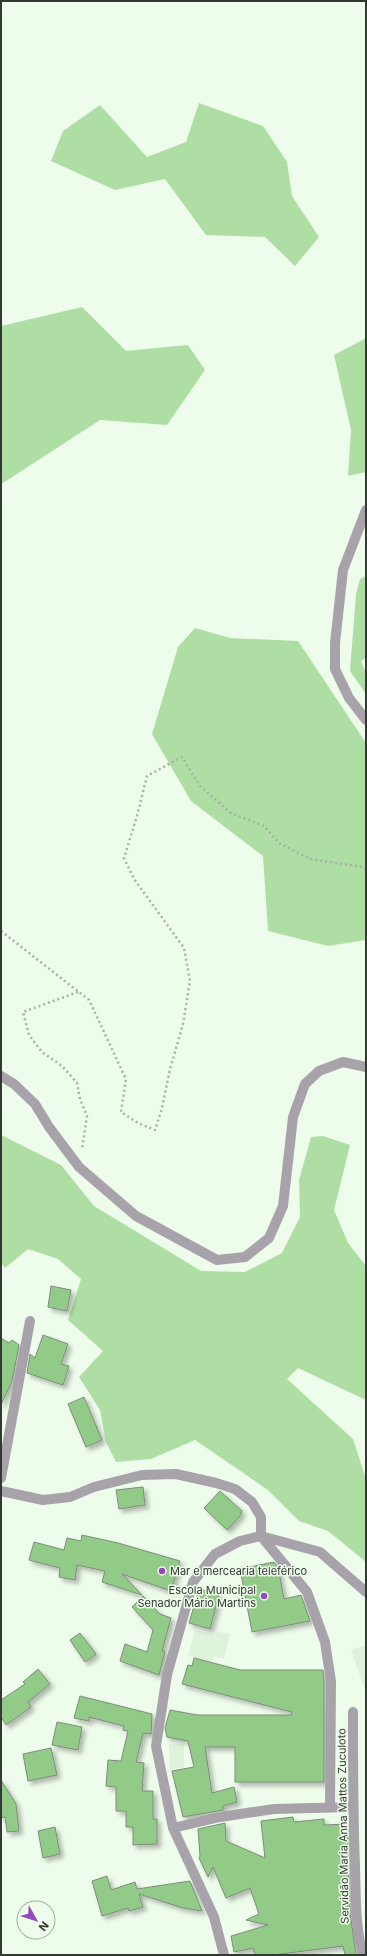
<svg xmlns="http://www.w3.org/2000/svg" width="367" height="1956" viewBox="0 0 367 1956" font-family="Inter,sans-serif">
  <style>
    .built { fill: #dff2db }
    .green { fill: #aedea4 }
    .building { fill: #92cb87; stroke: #7f8c7d; filter: url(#shadow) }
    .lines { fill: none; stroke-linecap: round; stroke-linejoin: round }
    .path { stroke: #a7b2a5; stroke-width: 2.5; stroke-dasharray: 2 3; stroke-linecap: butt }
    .minor { stroke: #a8a3ab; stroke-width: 10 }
    .poi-dot { fill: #944abd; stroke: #eefceb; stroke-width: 1.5 }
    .labels { text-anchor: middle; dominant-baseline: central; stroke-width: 3; stroke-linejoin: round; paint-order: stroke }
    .poi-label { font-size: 11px; fill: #333832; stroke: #eefceb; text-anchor: start }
    .street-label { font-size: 11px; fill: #333832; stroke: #eefceb }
  </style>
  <defs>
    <filter id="shadow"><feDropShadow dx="3.5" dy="3.5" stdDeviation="2" flood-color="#0004"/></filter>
  </defs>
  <rect width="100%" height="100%" fill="#eefceb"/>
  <path class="built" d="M 195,1630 L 214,1635 L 217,1632 L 230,1634 L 224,1659 L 214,1657 L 211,1663 L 188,1656 Z
    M 366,1645 L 366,1693 L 351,1650 Z
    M 169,1744 L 184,1744 L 184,1767 L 170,1770 Z"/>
  <path class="green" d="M 199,103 L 263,126 L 287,162 L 292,196 L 319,237 L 295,266 L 265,237 L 206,235 L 165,179 L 115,190 L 51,161 L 63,131 L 100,105 L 147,157 L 186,142 Z
    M 82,307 L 126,351 L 188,345 L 205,370 L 167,425 L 100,420 L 3,483 L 1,482 L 1,326 Z
    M 366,338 L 366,472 L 348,476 L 351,430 L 334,355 Z
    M 366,576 L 366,658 L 361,661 L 366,673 L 366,694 L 350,671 L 356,594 L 360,579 Z
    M 195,628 L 230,638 L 298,641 L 366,743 L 366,940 L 328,946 L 268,931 L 263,856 L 191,801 L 152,734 L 178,647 Z
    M 1,1135 L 61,1165 L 94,1206 L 201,1271 L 245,1272 L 282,1253 L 300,1217 L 299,1180 L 311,1137 L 323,1136 L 350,1145 L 334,1210 L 348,1243 L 366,1266 L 366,1400 L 298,1368 L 287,1379 L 353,1439 L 366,1479 L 366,1562 L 328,1531 L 299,1521 L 268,1490 L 195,1440 L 151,1459 L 116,1462 L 106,1442 L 100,1410 L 79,1377 L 103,1351 L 68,1320 L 81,1279 L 58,1259 L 28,1249 L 5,1268 L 1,1263 Z"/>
  <path class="building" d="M 51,1286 L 71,1290 L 67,1311 L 48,1307 Z
    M 43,1335 L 68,1344 L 61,1364 L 69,1366 L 63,1385 L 27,1373 L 30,1354 L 35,1358 Z
    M 1,1338 L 9,1343 L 12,1340 L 19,1345 L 12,1381 L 1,1405 Z
    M 84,1397 L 102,1440 L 86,1447 L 68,1404 Z
    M 143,1487 L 145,1505 L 119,1509 L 116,1490 Z
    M 220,1491 L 242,1511 L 240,1516 L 227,1530 L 204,1508 Z
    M 82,1535 L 118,1543 L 180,1561 L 171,1591 L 122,1574 L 142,1595 L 102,1582 L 105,1571 L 77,1565 L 75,1580 L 59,1577 L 60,1568 L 29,1560 L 34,1542 L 64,1550 L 67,1538 L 81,1541 Z
    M 274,1562 L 278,1567 L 284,1599 L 301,1595 L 310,1621 L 252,1632 L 240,1569 Z
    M 199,1589 L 219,1594 L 210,1629 L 189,1623 Z
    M 143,1596 L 160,1614 L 171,1618 L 162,1651 L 165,1651 L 159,1675 L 120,1661 L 125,1644 L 147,1652 L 153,1630 L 132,1607 Z
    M 80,1633 L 96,1654 L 85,1662 L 70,1640 Z
    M 194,1658 L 240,1670 L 323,1670 L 324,1681 L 324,1782 L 235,1782 L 235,1747 L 205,1747 L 212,1793 L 234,1787 L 237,1802 L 223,1806 L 223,1810 L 183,1817 L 172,1771 L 194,1767 L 188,1741 L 167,1737 L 165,1728 L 170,1710 L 197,1715 L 291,1715 L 292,1712 L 182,1684 L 188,1665 L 192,1666 Z
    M 38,1669 L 50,1684 L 28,1702 L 31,1707 L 6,1725 L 1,1717 L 1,1700 L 25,1684 L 23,1682 Z
    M 80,1696 L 152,1714 L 151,1734 L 143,1733 L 136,1762 L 144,1763 L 142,1791 L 153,1791 L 153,1819 L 157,1819 L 157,1844 L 133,1845 L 133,1827 L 126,1827 L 126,1811 L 116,1811 L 116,1787 L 106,1786 L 108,1760 L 121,1761 L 128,1731 L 123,1730 L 124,1726 L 89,1717 L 89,1721 L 74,1718 Z
    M 57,1722 L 82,1727 L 78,1750 L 52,1745 Z
    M 51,1748 L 57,1775 L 28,1781 L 23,1754 Z
    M 1,1780 L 16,1804 L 19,1831 L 7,1832 L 5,1817 L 1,1818 Z
    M 293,1817 L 294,1822 L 324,1819 L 324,1825 L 347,1824 L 350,1912 L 356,1955 L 345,1955 L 343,1946 L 273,1955 L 255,1955 L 253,1948 L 234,1952 L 231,1936 L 268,1925 L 246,1920 L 259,1914 L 250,1888 L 226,1898 L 213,1867 L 208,1877 L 199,1858 L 200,1856 L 198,1829 L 225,1823 L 226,1841 L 265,1858 L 261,1821 Z
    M 55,1827 L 60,1854 L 43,1858 L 38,1831 Z
    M 107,1876 L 111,1890 L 135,1882 L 137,1889 L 190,1881 L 202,1911 L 183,1908 L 139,1894 L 143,1907 L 129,1911 L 128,1908 L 102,1916 L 92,1881 Z"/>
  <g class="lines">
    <path class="path" d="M 1,931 L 89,1000 L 126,1079 L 121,1112 L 138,1123 L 155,1130 L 162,1108 L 170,1069 L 183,1024 L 190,981 L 184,948 L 134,879 L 124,858 L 137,816 L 147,776 L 182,757 L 200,786 L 231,813 L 264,826 L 279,843 L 310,859 L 363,867 L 366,869
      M 78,992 L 23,1012 L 29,1035 L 42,1052 L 62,1066 L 77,1083 L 80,1099 L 87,1116 L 82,1149"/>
    <path class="minor" d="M 366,510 L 343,570 L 335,643 L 335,669 L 349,698 L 366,720
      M 1,1076 L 14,1084 L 35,1104 L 49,1127 L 79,1167 L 136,1216 L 217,1260 L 245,1257 L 269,1238 L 283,1206 L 293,1117 L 305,1084 L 319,1071 L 343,1062 L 366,1067
      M 1,1478 L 30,1321
      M 1,1491 L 43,1500 L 70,1497 L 94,1487 L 142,1475 L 176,1474 L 216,1483 L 235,1489 L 252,1502 L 261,1517 L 261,1536
      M 261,1536 L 307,1592 L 325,1642 L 331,1681 L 330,1808
      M 353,1712 C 353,1764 353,1815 355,1867 C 356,1897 355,1927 363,1955
      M 173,1828 L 220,1817 L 274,1809 L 353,1807
      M 224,1955 L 214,1917 L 173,1828 L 156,1746 L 167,1675 L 193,1582 L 215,1554 L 240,1541 L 261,1536 L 320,1552 L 366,1592"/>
  </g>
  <g class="poi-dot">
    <circle cx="162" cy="1571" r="4"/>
    <circle cx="264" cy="1596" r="4"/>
  </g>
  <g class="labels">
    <g class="poi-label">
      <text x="170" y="1571">Mar e mercearia teleférico</text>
      <text x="256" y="1590" text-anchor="end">Escola Municipal<tspan x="256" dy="13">Senador Mário Martins</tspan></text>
    </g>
    <g class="street-label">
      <text transform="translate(343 1826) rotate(-91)">Servidão Maria Anna Mattos Zuculoto</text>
    </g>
  </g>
  <rect width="367" height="1956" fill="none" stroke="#333832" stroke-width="4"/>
  <g transform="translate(36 1920) rotate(129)"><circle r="19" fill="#eefceb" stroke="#a3aea1"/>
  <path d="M0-3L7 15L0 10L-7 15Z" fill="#944abd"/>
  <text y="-6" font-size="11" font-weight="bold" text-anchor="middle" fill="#333832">N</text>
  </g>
</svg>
